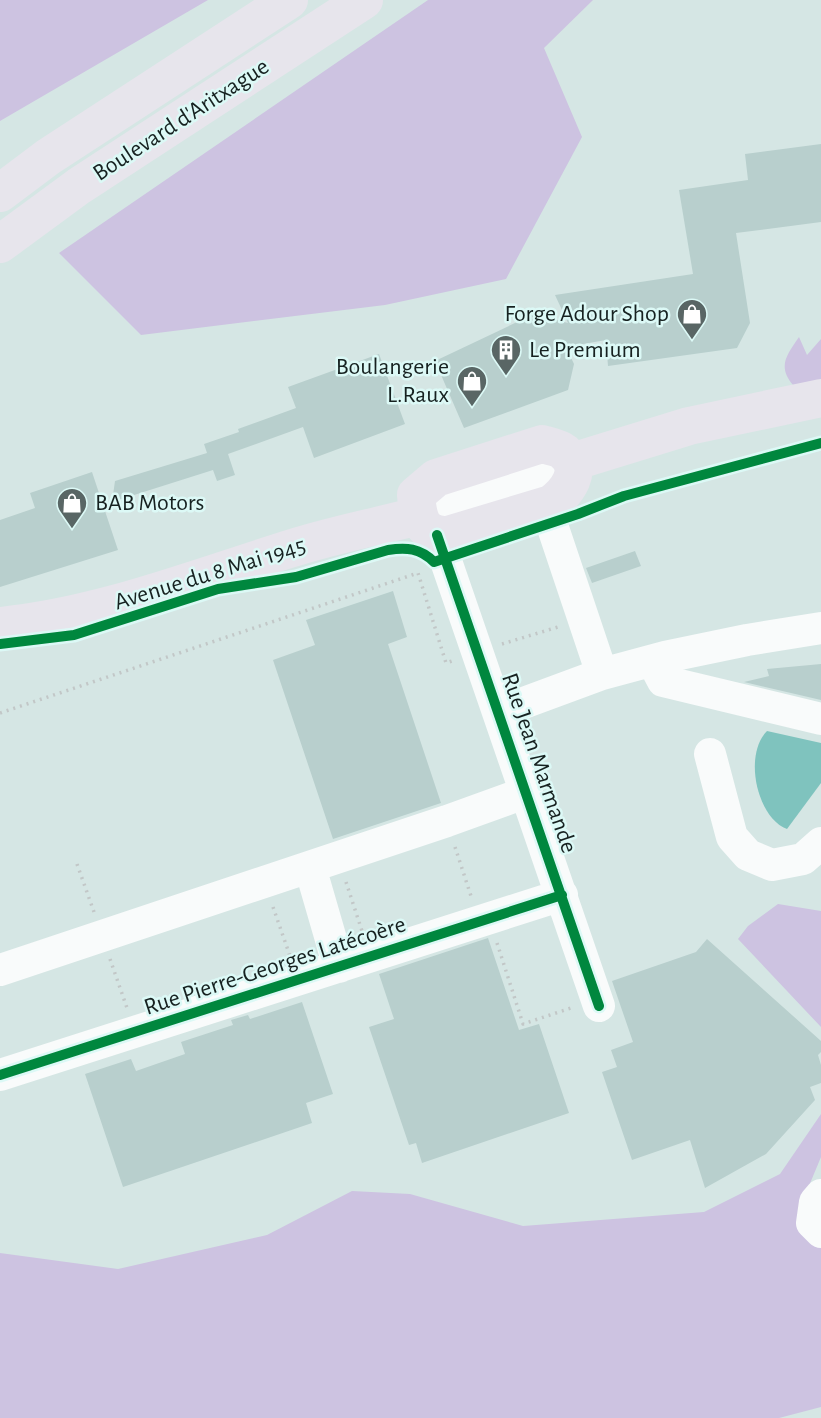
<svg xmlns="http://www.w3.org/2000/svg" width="821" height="1418" viewBox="0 0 821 1418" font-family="'Alegreya Sans',sans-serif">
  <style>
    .green { fill: #cdc3e1 }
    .water { fill: #7fc3be }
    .building { fill: #b8cfcd }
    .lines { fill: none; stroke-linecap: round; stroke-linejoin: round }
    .path { stroke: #c2c7c7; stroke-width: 3.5; stroke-dasharray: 2 5; stroke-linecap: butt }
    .minor { stroke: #f9fbfb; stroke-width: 32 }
    .major { stroke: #e7e5ec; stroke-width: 38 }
    .cycleway-casing { stroke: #dcf9f6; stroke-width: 15 }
    .cycleway { stroke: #00873e; stroke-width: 10 }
    .labels { text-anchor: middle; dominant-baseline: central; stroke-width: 5; stroke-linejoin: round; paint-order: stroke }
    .street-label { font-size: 24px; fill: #162120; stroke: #dcf9f6 }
    .poi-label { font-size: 24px; fill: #162120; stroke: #dcf9f6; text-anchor: end }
  </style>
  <rect width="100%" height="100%" fill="#d5e6e4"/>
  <path class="green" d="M 0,0 L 208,0 L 0,121 Z
    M 428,0 L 593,0 L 544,48 L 582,137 L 506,279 L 385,305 L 141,335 L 59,253 Z
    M 799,337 L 807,355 L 821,339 L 821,382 L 793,385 C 777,366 787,355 799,337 Z
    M 778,904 L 821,911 L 821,1027 L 738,939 L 748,926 Z
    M 821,1114 L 821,1157 L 806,1193 L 821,1208 L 821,1407 L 779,1418 L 0,1418 L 0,1253 L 118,1269 L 267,1235 L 352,1191 L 410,1194 L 523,1226 L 704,1212 L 780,1174 Z"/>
  <path class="water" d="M 767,731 L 821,743 L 821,783 L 787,829 C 757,818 743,755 767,731 Z"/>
  <path class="building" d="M 821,144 L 821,222 L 736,233 L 750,323 L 737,348 L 608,366 L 606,340 L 566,347 L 574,364 L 568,390 L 464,428 L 435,361 L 534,314 L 568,323 L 555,295 L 693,274 L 679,190 L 748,180 L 745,154 Z
    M 379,354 L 405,424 L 314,458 L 303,427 L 228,454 L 235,475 L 217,481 L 213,470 L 112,502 L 115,481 L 207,453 L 204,444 L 239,432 L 238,429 L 296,408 L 288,387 Z
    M 92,472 L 118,550 L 0,587 L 0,520 L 35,508 L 30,493 Z
    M 635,551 L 641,566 L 592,583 L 586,568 Z
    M 393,591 L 407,637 L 388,644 L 441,803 L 333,839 L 273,660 L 315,645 L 306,620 Z
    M 821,664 L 821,700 L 744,682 L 769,676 L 767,669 Z
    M 488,938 L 519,1030 L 539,1024 L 569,1113 L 422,1163 L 416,1143 L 409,1145 L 369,1027 L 394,1019 L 379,974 Z
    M 707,939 L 821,1041 L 821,1052 L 818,1055 L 821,1065 L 821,1083 L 810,1087 L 815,1100 L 766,1154 L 705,1188 L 690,1140 L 632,1160 L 602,1072 L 617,1067 L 611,1050 L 633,1042 L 612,981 L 696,952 Z
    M 302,1002 L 333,1094 L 306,1103 L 312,1123 L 123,1187 L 85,1074 L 131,1059 L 136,1071 L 185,1054 L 181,1042 L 233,1025 L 231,1020 L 248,1015 L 250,1019 Z"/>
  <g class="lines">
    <path class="path" d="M 502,644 L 558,627
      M 0,713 L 418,573 L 446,663 L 452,661
      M 455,847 L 471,896
      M 77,864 L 94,912
      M 346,882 L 362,931
      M 273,907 L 290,956
      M 497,943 L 523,1024 L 574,1007
      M 110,959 L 127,1008"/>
    <path class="minor" d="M 551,504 L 551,522 L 602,674
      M 418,516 L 572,462
      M 437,535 L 599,1006
      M 653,662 L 663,681 L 821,719
      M 499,712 L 602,674 L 665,657 L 747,640 L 821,628
      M 710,754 L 732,837 L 748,855 L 772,865 L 803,859 L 821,843
      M 310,867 L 339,967
      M 0,970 L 447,821 L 527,792
      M 0,1075 L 562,895
      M 821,1195 L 815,1202 L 812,1223 L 821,1232"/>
    <path class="major" d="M 0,193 L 48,157 L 289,0
      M 0,244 L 79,186 L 364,0
      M 542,444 C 549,446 559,448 564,452 C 585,470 567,492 551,504 L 448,535 C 420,535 418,517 416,495 L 436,478 Z
      M 572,462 L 689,426 L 821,398
      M 0,626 C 102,616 201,576 299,546 C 338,534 379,526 418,516"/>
    <g class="cycleway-casing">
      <path id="cycleway" d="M 437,535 L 599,1006
        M 0,644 L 74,635 L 218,589 L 296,577 L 388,550 C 406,547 420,548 434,562 L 578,514 L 624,496 L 821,443
        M 0,1075 L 562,895"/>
    </g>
    <use href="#cycleway" class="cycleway"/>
  </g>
  <defs>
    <g id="shop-pin" transform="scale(1.575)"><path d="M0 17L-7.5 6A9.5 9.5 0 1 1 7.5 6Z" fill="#596665" stroke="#dcf9f6"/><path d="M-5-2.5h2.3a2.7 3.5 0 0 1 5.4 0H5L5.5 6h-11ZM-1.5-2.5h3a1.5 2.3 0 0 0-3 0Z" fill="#fff"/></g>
    <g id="building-pin" transform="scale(1.575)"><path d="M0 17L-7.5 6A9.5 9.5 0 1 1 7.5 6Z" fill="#596665" stroke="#dcf9f6"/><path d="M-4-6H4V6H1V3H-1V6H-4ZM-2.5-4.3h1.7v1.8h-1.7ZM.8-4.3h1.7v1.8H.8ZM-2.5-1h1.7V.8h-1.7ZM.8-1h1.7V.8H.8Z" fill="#fff"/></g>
  </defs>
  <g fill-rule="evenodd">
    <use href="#shop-pin" x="692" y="314"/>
    <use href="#building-pin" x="506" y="350"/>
    <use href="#shop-pin" x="472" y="381"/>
    <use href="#shop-pin" x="72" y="503"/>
  </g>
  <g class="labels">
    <g class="street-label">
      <text transform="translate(181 120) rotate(-33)">Boulevard d'Aritxague</text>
      <text transform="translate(210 574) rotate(-17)">Avenue du 8 Mai 1945</text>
      <text transform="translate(539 763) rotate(71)">Rue Jean Marmande</text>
      <text transform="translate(275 966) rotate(-18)">Rue Pierre-Georges Latécoère</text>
    </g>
    <g class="poi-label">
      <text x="669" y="314">Forge Adour Shop</text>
      <text x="529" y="350" text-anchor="start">Le Premium</text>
      <text x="449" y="367">Boulangerie<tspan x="449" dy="28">L.Raux</tspan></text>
      <text x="95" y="503" text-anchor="start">BAB Motors</text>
    </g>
  </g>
</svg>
